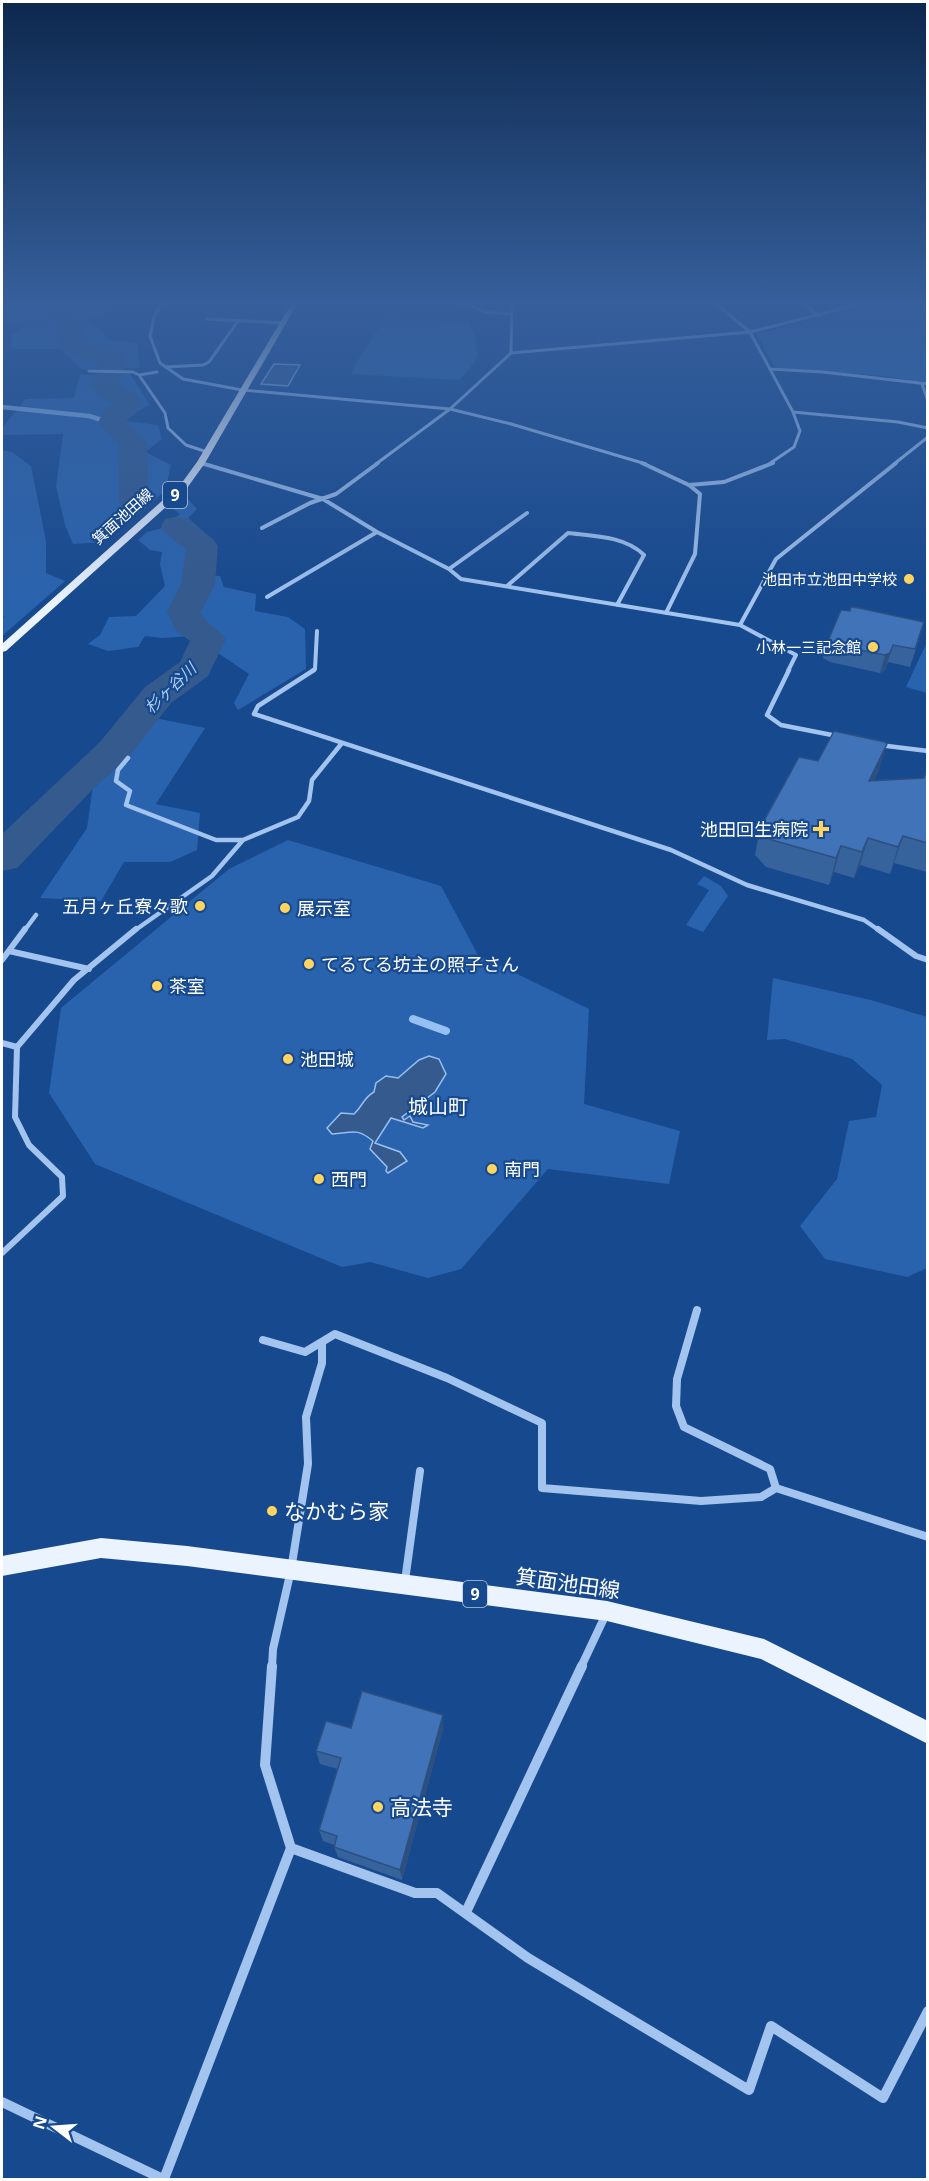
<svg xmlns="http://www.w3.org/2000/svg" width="929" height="2181" viewBox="0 0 929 2181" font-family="'Noto Sans','Noto Sans JP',sans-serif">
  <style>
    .green { fill: #2a63ad }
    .water { fill: #355a8d; stroke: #96bff2; stroke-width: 1.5 }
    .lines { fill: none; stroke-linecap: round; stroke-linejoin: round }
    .stream-far1 { stroke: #96bff2; stroke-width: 4.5 }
    .stream { stroke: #96bff2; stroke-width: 8 }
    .river { fill: #355a8d; fill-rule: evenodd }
    .street-far5 { stroke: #a3c4ef; stroke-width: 3 }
    .street-far4 { stroke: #a3c4ef; stroke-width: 4 }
    .street-far3 { stroke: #a3c4ef; stroke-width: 4.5 }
    .street-far2 { stroke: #a3c4ef; stroke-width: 6 }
    .street-far1 { stroke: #a3c4ef; stroke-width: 8 }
    .street { stroke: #a3c4ef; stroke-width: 10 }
    .primary { fill: #ebf3ff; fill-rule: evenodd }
    .wall { fill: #37639d }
    .shaded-wall { fill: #2d5080 }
    .building { fill: #4073b7; stroke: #2d5080; stroke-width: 1.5 }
    .poi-dot { fill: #ffd461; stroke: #17498e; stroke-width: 2 }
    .labels { text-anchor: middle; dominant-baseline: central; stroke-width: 4.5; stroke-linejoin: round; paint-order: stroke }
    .far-street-label { font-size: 15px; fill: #fff; stroke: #17498e }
    .far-poi-label { font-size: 15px; fill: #fff; stroke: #17498e; text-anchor: end }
    .shield { fill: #17498e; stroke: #b9c8dd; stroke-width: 1.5 }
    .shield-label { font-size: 16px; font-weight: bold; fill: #fff }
    .far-water-label { font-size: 16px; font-style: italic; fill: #afcff6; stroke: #17498e }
    .poi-label { font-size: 18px; fill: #fff; stroke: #17498e; text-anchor: start }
    .neighbourhood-label { font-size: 20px; fill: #fff; stroke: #17498e }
    .near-poi-label { font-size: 21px; fill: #fff; stroke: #17498e; text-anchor: start }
    .near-street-label { font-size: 21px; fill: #fff; stroke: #17498e }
  </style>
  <rect width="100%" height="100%" fill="#17498e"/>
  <path class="green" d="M 2,299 L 81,299 L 81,302 L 114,309 L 89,318 L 109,340 L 137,343 L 140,368 L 81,369 L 61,349 L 12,349 L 10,336 L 26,326 L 15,321 L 2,323 Z
    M 894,299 L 927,299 L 927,383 L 886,376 L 780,368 L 774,366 L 757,334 Z
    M 384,319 L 469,322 C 481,353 483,356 459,380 L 351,374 C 359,355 374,337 384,319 Z
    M 130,374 L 150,405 L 119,420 L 158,425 L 162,439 L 145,452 L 171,465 L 165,491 L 104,542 L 73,544 L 65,525 L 56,486 L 63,434 L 2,435 L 2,428 L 26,399 L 74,398 L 80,375 Z
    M 2,450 L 12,452 L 31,466 L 46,541 L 46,573 L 65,581 L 2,636 L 2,619 L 4,617 L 2,614 Z
    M 178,499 L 189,500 L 197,509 L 188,518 L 205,533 L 206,575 L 220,576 L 224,587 L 256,594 L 255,611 L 288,617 L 305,629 L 306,669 L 238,710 L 234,703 L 249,674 L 193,636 L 162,638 L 145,636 L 138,647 L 108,651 L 88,644 L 100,635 L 109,617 L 136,616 L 165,586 L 160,564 L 162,552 L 150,550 L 138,540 L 147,532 L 162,528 L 180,514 L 171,507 Z
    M 927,642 L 927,693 L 906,687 Z
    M 155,718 L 205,728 L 156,804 L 200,813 L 197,850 L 170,862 L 124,862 L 101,901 L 40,898 L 87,828 L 93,786 Z
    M 288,840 L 441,886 L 478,955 L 589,1009 L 584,1104 L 680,1131 L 669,1184 L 548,1169 L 461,1269 L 428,1278 L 370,1262 L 342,1267 L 95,1164 L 49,1093 L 61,1008 L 229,869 Z
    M 704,876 L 721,886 L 728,896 L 703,932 L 686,925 L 709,890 L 697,884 Z
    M 773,978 L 871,1000 L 927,1017 L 927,1268 L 907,1277 L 825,1259 L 800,1226 L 837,1179 L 849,1121 L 876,1117 L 882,1085 L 852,1059 L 785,1039 L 767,1040 Z"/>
  <path class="water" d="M 274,364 L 300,365 L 288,386 L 261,384 Z
    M 429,1056 L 439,1059 L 446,1074 L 435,1092 L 402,1117 L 404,1120 L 410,1116 L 413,1122 L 428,1125 L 423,1128 L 391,1118 L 375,1143 L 400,1152 L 407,1161 L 388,1173 L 386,1171 L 387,1167 L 370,1149 L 373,1141 C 356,1127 352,1133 332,1134 L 327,1128 L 341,1113 L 354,1114 C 363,1106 363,1098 374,1092 L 376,1083 L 386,1076 L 398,1078 L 419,1060 Z"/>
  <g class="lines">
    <path class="stream-far1" d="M 2,407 L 89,416 L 112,423"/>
    <path class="stream" d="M 413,1019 L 446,1031"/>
    <path class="river" d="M 2,299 C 41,299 74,295 85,342 L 120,351 L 128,360 L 117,384 L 138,395 L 142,401 L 136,413 L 126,421 L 147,442 L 149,503 L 145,509 L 134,512 L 123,509 L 119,503 L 119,444 L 98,423 L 104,410 L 114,404 L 99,396 L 91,385 L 102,362 C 90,359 74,359 65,350 C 60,345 61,338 59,332 C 52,307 22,310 2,310 Z
      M 176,517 L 187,519 L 213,539 L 218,546 L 215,584 L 201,612 C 205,624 219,629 226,639 L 208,676 L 171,703 L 128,758 L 93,789 L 17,868 L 2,871 L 2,834 L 100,742 L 145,687 L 180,662 L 190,641 L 176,630 L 167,612 L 181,584 L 186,549 L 165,533 L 161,526 L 165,519 Z"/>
    <path class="street-far5" d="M 164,299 L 154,317 L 150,336 L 160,363 L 183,379 L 242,390 L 450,409 L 511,424 L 646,464
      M 261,299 L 295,301
      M 416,299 L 470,304 L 484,312 L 511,314
      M 710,299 L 750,332 L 793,412 L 800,431 L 794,447 L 769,464
      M 797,299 L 819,316
      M 207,319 L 282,323
      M 511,353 L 750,332 L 880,299
      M 165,367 L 203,365 L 209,362 L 238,321
      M 770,369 L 823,372 L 928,384
      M 89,371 L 133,372 L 139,375 L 165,413 L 168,428 L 186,445 L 207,452
      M 139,375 L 157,372
      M 922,384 L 928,401
      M 793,412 L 898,422 L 928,428
      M 201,463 L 205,464
      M 376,464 L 450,409 L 511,353 L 512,299
      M 894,464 L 928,437"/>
    <path class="street-far4" d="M 201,463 L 323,499 L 377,532 L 449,569 L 461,579 L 740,625 L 796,655 L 788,671
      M 642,463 L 689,485 L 700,494 L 695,554 L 666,613
      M 689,485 L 724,482 L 773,463
      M 262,528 L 310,503 L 336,494 L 378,463
      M 449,569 L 527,513
      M 507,586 L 568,533 C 593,536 625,536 644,555 L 617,605
      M 267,597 L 377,532
      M 740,625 L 776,559 L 896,463
      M 312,671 L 315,669 L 317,631"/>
    <path class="street-far3" d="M 314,670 L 258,706 L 254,714 L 671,850 L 747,885 L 864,920 L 880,931
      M 789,670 L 767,715 L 781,725 L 837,736
      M 879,745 L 928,751
      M 128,758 L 118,770 L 116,781 L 130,791 L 126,805 L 216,840 L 243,840
      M 24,931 L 36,915
      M 134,931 L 212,876 L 243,840 L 298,817 L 309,801 L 312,780 L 342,743"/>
    <path class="street-far2" d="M 878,929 L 916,956 L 928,960
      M 9,951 L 89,969
      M 2,960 L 25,929
      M 2,1043 L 17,1047
      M 2,1253 L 63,1196 L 62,1177 L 29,1145 L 15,1117 L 17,1047 L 74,980 L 136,929"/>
    <path class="street-far1" d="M 697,1310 L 677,1379 L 676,1406 L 684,1427 L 770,1469 L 776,1488
      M 263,1340 L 305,1352 L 335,1334 L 447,1378 L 542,1423 L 542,1488 L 701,1501 L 761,1497 L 776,1488 L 928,1537
      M 405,1581 L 420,1471
      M 272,1667 L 273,1649 L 291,1570 L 308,1464 L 306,1417 L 322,1363 L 322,1344
      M 581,1667 L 606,1614"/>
    <path class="street" d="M 291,1848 L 415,1893 L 437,1893 L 528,1958 L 749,2090 L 771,2026 L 883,2098 L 928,2011
      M 466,1912 L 582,1666
      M 2,2102 L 165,2180
      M 164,2179 L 291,1848 L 265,1765 L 272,1666"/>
    <path class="primary" d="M 294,299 L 300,299 L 205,463 L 187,488 L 6,651 L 2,652 L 2,644 L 181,484 L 197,462 Z
      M 101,1538 L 187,1546 L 607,1601 L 764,1639 L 928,1721 L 928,1744 L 761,1659 L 607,1621 L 187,1566 L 101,1558 L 2,1576 L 2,1556 Z"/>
  </g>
  <path class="wall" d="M 919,640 L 910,667 L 888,662 L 885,670 L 880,673 L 830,662 L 823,658 L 828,641 Z
    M 818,761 L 879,770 L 874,780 L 924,778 L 927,769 L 927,872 L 894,863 L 890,874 L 860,865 L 854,878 L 834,872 L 829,885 L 766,867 L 755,855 L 760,828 Z
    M 351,1728 L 443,1729 L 402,1880 L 338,1857 L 334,1847 L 334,1845 L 323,1841 L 319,1830 L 338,1769 L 320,1764 L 316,1751 Z"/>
  <path class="shaded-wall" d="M 893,645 L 885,670 L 880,673 L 885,655 Z
    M 887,744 L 879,770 L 862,807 L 869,781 Z
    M 903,836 L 894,863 L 890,874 L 898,847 Z
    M 868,838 L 860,865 L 854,878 L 862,852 Z
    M 841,846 L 834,872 L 829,885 L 836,858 Z
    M 443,1715 L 443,1729 L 402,1880 L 400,1870 Z"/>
  <path class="building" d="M 851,607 L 859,608 L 924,622 L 915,649 L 893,645 L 890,653 L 885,655 L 834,645 L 828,641 L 841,610 L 850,611 Z
    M 834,731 L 885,742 L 887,744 L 869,781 L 924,778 L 927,769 L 927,843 L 903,836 L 898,847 L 868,838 L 862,852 L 841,846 L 836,858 L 772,840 L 760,828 L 799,757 L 818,761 Z
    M 362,1691 L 443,1715 L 400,1870 L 334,1847 L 337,1836 L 319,1830 L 341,1758 L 316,1751 L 326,1721 L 351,1728 Z"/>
  <linearGradient id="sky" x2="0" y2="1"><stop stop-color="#0d284e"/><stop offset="0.5" stop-color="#365f9b"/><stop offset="1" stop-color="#365f9b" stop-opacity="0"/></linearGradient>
  <rect width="929" height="604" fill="url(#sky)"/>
  <g class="poi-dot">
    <circle cx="909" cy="579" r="6"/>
    <circle cx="873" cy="647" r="6"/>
    <path d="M818 820h6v6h6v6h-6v6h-6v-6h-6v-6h6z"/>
    <circle cx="200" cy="906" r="6"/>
    <circle cx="285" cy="908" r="6"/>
    <circle cx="309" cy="964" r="6"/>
    <circle cx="157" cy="986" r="6"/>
    <circle cx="288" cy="1059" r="6"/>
    <circle cx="492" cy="1169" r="6"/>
    <circle cx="319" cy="1179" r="6"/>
    <circle cx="272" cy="1511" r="6"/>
    <circle cx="378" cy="1807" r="6"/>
  </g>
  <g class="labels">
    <g class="far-street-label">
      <text transform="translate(122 516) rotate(-42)">箕面池田線</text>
    </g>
    <g class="far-poi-label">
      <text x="897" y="579">池田市立池田中学校</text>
      <text x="861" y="647">小林一三記念館</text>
    </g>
    <g class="shield">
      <rect x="163" y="482" width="24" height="26" rx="4.5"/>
      <rect x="463" y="1581" width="24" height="26" rx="4.5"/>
    </g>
    <g class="shield-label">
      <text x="175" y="495">9</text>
      <text x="475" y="1594">9</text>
    </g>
    <g class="far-water-label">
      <text transform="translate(170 688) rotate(-44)">杉ヶ谷川</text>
    </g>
    <g class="poi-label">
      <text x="808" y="829" text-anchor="end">池田回生病院</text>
      <text x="188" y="906" text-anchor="end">五月ヶ丘寮々歌</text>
      <text x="297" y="908">展示室</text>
      <text x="321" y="964">てるてる坊主の照子さん</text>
      <text x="169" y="986">茶室</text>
      <text x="300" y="1059">池田城</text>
      <text x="504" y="1169">南門</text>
      <text x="331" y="1179">西門</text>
    </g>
    <g class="neighbourhood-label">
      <text x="438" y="1106">城山町</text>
    </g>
    <g class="near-poi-label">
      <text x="284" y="1511">なかむら家</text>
      <text x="390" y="1807">高法寺</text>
    </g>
    <g class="near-street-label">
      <text transform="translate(568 1583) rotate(8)">箕面池田線</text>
    </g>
  </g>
  <rect width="929" height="2181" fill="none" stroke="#ffffff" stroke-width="6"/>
  <g transform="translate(54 2127) rotate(287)" stroke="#17498e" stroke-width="4.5" paint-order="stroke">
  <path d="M0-4.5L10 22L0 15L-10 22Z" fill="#ffffff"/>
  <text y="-9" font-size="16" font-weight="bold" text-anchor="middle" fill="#ffffff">N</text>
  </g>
</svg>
